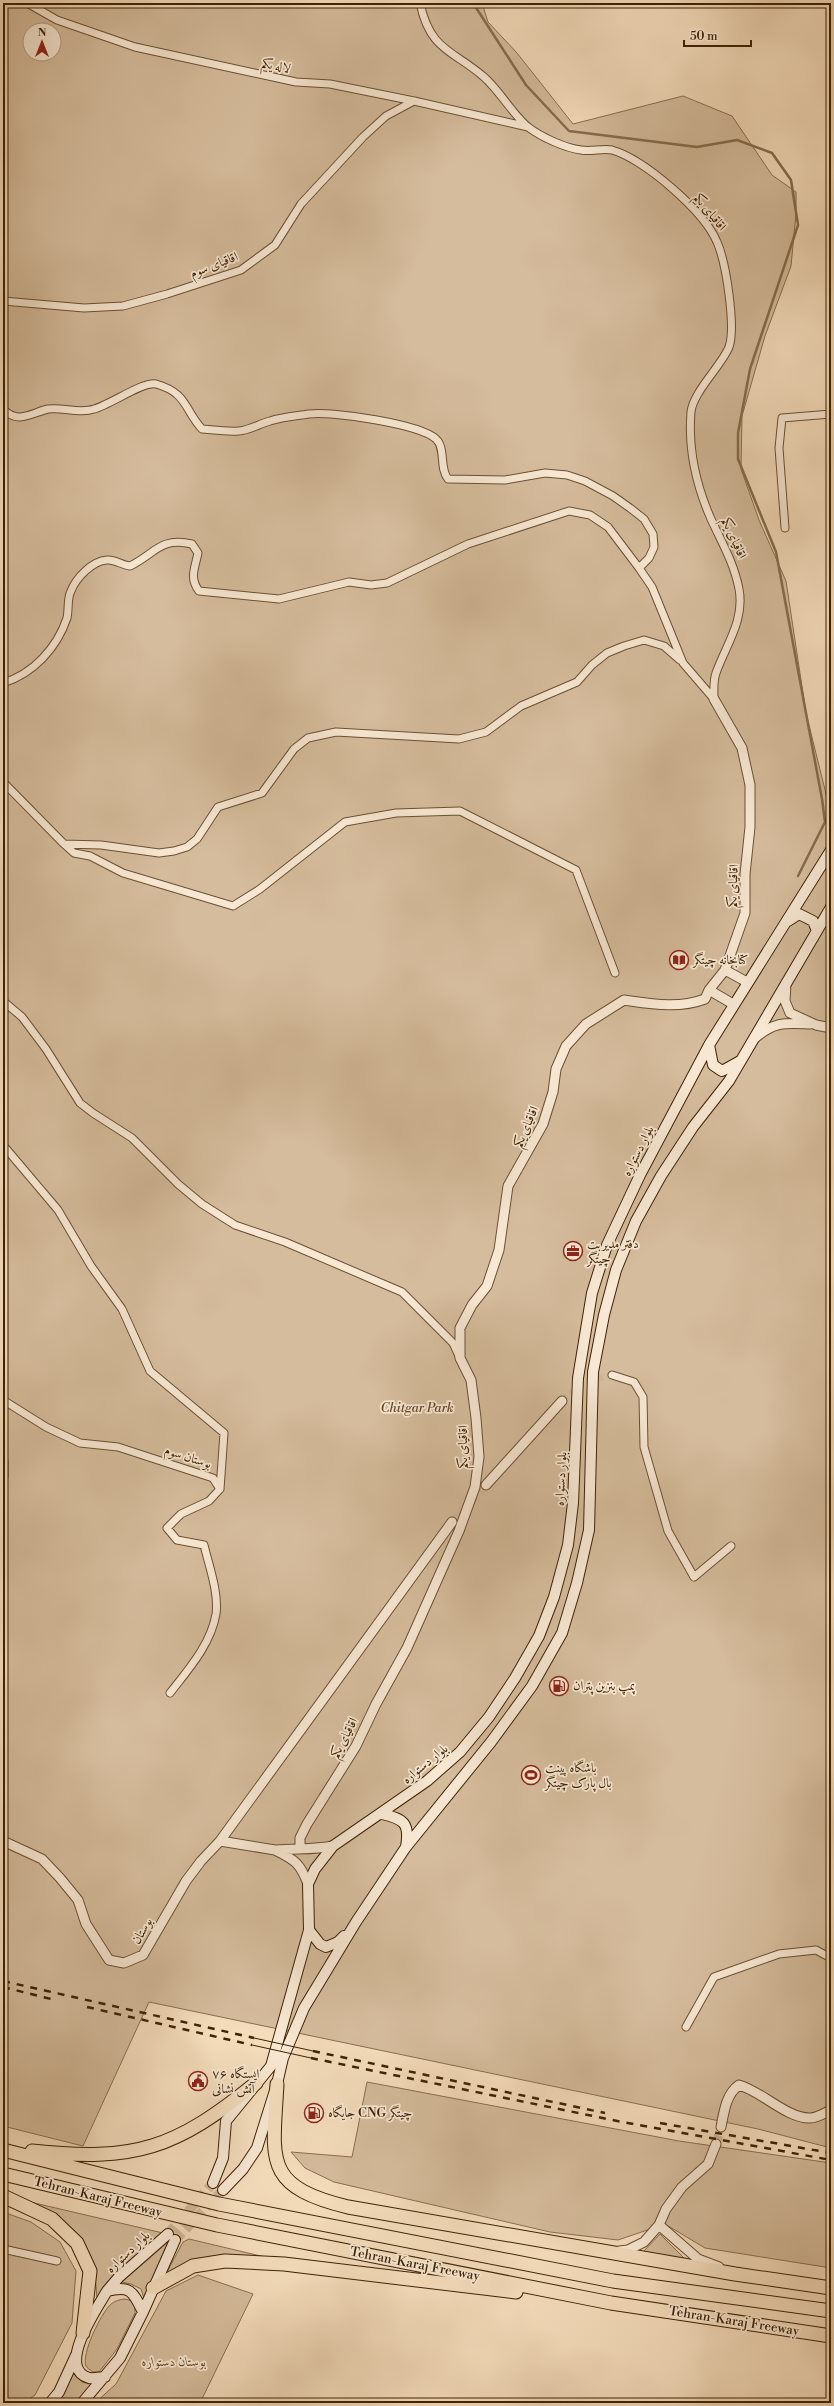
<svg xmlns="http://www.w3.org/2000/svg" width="834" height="2406" viewBox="0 0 834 2406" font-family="'Libre Bodoni',Amiri,serif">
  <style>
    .green { fill: #d5bc9c; stroke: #896f50; fill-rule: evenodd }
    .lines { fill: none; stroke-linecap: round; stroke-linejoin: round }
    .stream { stroke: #866c4d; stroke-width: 2.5 }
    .minor-tunnel { stroke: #cfb796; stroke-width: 7; stroke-dasharray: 7 3.5; stroke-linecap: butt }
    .tertiary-tunnel { stroke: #cfb796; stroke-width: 9; stroke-dasharray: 9 4.5; stroke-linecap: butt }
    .secondary-tunnel { stroke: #cfb796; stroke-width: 10; stroke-dasharray: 10 5; stroke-linecap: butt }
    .minor-casing { stroke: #6b5032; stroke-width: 9 }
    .tertiary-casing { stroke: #6b5032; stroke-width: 11 }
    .secondary-casing { stroke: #3d2204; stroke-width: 12 }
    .motorway-casing { stroke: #3d2204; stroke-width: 15 }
    .minor { stroke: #f8e8d3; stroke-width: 7 }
    .tertiary { stroke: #f8e8d3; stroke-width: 9 }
    .secondary { stroke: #f8e8d3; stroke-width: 10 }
    .motorway { stroke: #f4dcbb; stroke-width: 13 }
    .tram { stroke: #3d2204; stroke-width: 1 }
    .rail { stroke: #3d2204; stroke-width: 2.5; stroke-dasharray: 7 7; stroke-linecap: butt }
    .labels { text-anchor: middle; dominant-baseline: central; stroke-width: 3.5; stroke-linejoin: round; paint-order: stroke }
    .street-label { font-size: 13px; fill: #3d2204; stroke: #f8e8d3 }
    .poi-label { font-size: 13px; fill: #3d2204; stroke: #f8e8d3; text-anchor: start }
    .park-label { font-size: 13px; font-style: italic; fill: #63482a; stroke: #f8e8d3 }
  </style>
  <rect width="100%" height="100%" fill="#f4dcbb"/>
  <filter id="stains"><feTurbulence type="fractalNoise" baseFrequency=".005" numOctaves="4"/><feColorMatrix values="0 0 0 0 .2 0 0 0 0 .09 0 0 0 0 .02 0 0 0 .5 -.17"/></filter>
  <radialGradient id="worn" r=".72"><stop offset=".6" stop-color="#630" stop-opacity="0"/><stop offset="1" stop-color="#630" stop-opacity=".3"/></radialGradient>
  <path class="green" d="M 3,3 L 482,3 L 488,22 L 517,53 L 573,124 L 683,96 L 732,116 L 772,175 L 796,192 L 796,214 L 791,266 L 765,336 L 742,416 L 741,469 L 759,520 L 786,581 L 806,713 L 831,814 L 831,2148 L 758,2129 L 149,2002 L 83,2146 L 3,2126 ZM 30,30 L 54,30 L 54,54 L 30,54 Z
    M 367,2082 L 679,2141 L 831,2163 L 831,2268 L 705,2248 L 665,2224 L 618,2240 L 550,2232 L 334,2182 L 305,2168 L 291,2152 L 352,2157 Z
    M 30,2202 L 163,2233 C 142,2252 106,2274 97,2300 C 94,2241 79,2230 30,2202 Z
    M 3,2212 L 31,2222 L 60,2242 L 76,2271 L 72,2323 L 35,2395 L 24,2403 L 3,2403 Z
    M 660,2234 L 686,2260 L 643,2252 Z
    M 189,2239 L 269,2258 L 166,2274 L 183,2242 Z
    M 168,2242 L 144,2298 L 141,2289 L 131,2284 L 122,2282 Z
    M 198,2275 L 253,2294 L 200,2403 L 95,2403 L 116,2384 L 166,2291 Z
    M 124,2299 C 134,2300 135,2304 135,2313 L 117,2349 L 99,2372 L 93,2372 C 90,2370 87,2368 86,2366 C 81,2354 101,2314 110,2305 C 114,2301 119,2300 124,2299 Z
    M 74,2372 L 82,2382 L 93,2384 L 77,2403 L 59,2403 Z"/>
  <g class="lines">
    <path class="stream" d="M 473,3 L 526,85 L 569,131 L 697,147 L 737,140 L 772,153 L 791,180 L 798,225 L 750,369 L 738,433 L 738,459 L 776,552 L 822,799 L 825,822 L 798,876"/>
    <path class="minor-tunnel" d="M 562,1401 L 585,1381 L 612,1375"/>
    <path class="tertiary-tunnel" d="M 452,1522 L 486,1485
      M 716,2144 L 721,2127"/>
    <path class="secondary-tunnel" d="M 168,2234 L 213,2183
      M 175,2240 L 223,2190"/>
    <g class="minor-casing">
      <path id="minor" d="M 27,3 L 57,20 L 135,47 L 296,82 L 330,84 L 414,101 L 528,127
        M 420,3 C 430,51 453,50 484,77 C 500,91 513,115 528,127 C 541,137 565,148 581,150 C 591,152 602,148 612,150 C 644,159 704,211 717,242 C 726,262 736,327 729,347 C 722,365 693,392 691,412 C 688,449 696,485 711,519 C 722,543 734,563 739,589 C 745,620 726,645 716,673 C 713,681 714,691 714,699
        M 3,301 L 84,308 L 123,306 L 167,294 L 241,270 L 275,245 L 301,204 L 363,137 L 386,116 L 414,101
        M 3,409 C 7,413 12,417 19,417 C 28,417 39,411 48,409 C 63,407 80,414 94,409 C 110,405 143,381 156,384 C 188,393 184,410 202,429 C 214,430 227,432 239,431 C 250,430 259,424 270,421 C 283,417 297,416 309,414 C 332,411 420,424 436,439 C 446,448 439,468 448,479 L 505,480 L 545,473 L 567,475 L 585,481 L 613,496 L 630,508 L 644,519 L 653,534 L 654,547 L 649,558 L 639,568 L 652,587 L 683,663 L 714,699
        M 785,528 L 779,448 L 782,418 L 831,414
        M 3,683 C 33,674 57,648 67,618 C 69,609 67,598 71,591 C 76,578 92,561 107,560 C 114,559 122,565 130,566 C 156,553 160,537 192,544 L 198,553 C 195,568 189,578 199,591 L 279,599 L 349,582 L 371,585 L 387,583 L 468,544 L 569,511 L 590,515 L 608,527 L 639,568
        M 3,782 L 64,844 L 101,845 L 159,853 L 174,851 L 187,847 L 197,839 L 218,807 L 262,793 L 294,749 L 308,738 L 336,732 L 459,739 L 486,732 L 521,706 L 577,682 L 592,665 L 607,653 L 624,646 L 644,640 L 664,646 L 680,660
        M 64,844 L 74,853 L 90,856 L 123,873 L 233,906 L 260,889 L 345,822 L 396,813 L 460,811 L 576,870 L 615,973
        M 3,1001 L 22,1017 L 46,1049 L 80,1103 L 93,1113 L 132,1138 L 178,1184 L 202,1204 L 235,1225 L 285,1242 L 402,1292 L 453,1343 L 459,1356
        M 3,1145 L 58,1210 L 91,1266 L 122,1309 L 150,1371 L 224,1433 L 220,1489
        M 612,1375 L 634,1382 L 643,1397 L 644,1447 L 668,1531 L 694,1577 L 731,1546
        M 3,1400 L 46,1427 L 80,1443 L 118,1447 L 213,1478 L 220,1489 L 209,1501 L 181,1514 L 167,1528 L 177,1540 L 204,1545 C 209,1566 219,1593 216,1614 C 211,1644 188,1670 170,1693
        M 686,2027 L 714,1977 L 779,1954 L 816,1950 L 831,1958
        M 3,2249 L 57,2261"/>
    </g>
    <g class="tertiary-casing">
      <path id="tertiary" d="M 725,970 L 747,982
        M 786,983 L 785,1001 L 790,1013 L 816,1025 L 831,1028
        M 709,990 L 733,1004
        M 755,1038 C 775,1021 786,1023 810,1024
        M 3,1461 L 3,1477
        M 486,1485 L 562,1401
        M 3,1841 L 42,1859 L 60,1878 L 78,1900 L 86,1924 L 109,1960 L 124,1963 L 143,1955 L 186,1881 L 201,1861 L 220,1841 L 275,1850
        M 220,1841 L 452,1522
        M 300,1848 L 300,1838 L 307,1824 L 356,1746 L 376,1704 L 407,1648 L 459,1531 L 475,1487 L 479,1457 L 476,1418 L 471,1380 L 460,1358 L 460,1328 L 472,1305 L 487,1286 L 499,1250 L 508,1186 L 543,1124 L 553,1092 L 556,1069 L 566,1046 L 586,1024 L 624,1000 C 652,1004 678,1009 705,999 L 709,990 L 725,970 L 745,913 L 745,874 L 750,827 L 750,785 L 742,748 L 714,699
        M 308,1884 C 300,1863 295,1860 275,1850 C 295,1848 314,1850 333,1846
        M 721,2127 C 724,2112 726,2094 739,2085 C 761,2091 788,2119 810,2118 C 817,2118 825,2113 831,2110
        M 659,2225 L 698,2259 L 719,2267
        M 619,2251 L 628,2250 L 644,2242 L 659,2225 L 666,2209 L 682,2187 L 708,2164 L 716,2144"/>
    </g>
    <g class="secondary-casing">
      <path id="secondary" d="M 788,921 L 799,914 L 813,921 L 817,931
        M 709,1045 L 713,1065 L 722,1071 L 740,1061
        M 382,1814 C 404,1819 410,1823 406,1847
        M 309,1930 L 320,1944 L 326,1947 L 338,1942 L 344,1936
        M 213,2183 L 223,2158 L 226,2121 L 271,2066 L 309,1930 L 308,1884 L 315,1869 L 333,1846 L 427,1781 L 460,1752 L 489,1717 L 515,1678 L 539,1636 L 554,1597 L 568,1545 L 573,1503 L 578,1378 L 592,1293 L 607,1245 L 640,1175 L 709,1045 L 831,850
        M 223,2190 L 243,2169 L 257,2148 L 277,2084 L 283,2058 L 304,2008 L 356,1922 L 406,1847 L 491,1742 L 532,1686 L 562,1633 L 577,1583 L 589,1530 L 593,1372 L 604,1315 L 616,1270 L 636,1221 L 661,1176 L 693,1127 L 729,1081 L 831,907
        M 107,2291 L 119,2277 L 168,2234
        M 143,2312 L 175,2240
        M 50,2403 L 59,2392 L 76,2355
        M 82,2403 L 120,2358 L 143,2312 C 133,2292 131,2285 107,2291 C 98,2307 55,2368 89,2378 C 94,2379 101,2377 105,2377"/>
    </g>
    <g class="motorway-casing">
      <path id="motorway" d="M 277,2084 C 273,2160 262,2186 348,2207 L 735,2274 L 831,2288
        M 3,2150 L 219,2204 L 613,2281 L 831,2311
        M 32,2151 C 135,2162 175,2149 256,2083
        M 3,2174 L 217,2225 L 611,2303 L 831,2336
        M 3,2196 L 52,2219 L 77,2243 L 90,2271 L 83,2333
        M 153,2288 L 193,2266 L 225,2261 L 284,2264 L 516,2292"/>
    </g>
    <use href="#minor" class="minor"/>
    <use href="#tertiary" class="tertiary"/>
    <use href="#secondary" class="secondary"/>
    <use href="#motorway" class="motorway"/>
    <path class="tram" d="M 254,2038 L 313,2051
      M 252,2045 L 311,2058"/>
    <path class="rail" d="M 3,1981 L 254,2038
      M 3,1987 L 55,2000
      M 87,2007 L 252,2045
      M 313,2051 L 605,2113
      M 311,2058 L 622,2122 L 831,2160
      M 660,2123 L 831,2153"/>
  </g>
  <defs>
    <g id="library-ring" transform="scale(1)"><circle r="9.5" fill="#f8e8d3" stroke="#8f2418" stroke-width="1.5"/><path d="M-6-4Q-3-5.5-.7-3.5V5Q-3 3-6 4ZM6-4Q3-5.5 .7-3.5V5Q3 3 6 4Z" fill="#8f2418"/></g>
    <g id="office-ring" transform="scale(1)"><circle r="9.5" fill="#f8e8d3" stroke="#8f2418" stroke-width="1.5"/><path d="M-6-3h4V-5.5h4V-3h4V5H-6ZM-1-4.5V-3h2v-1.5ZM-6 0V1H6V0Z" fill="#8f2418"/></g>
    <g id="fuel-ring" transform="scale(1)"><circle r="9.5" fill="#f8e8d3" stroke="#8f2418" stroke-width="1.5"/><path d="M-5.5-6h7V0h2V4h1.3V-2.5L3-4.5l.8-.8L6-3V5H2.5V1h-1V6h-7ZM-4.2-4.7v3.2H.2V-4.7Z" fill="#8f2418"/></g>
    <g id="stadium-ring" transform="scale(1)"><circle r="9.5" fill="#f8e8d3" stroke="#8f2418" stroke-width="1.5"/><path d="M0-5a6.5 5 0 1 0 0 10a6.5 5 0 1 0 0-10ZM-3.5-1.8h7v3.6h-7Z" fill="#8f2418"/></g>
    <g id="civic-ring" transform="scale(1)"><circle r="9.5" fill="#f8e8d3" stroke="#8f2418" stroke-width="1.5"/><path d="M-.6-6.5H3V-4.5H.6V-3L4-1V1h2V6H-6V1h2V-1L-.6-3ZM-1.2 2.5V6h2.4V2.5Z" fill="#8f2418"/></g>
  </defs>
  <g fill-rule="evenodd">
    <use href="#library-ring" x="679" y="960"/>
    <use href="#office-ring" x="573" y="1251"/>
    <use href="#fuel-ring" x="559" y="1686"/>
    <use href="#stadium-ring" x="531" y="1775"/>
    <use href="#civic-ring" x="198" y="2081"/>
    <use href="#fuel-ring" x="314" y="2113"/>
  </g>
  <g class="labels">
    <g class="street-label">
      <text transform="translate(276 66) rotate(12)">لاله یکم</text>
      <text transform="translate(710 212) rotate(51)">اقاقیای یکم</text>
      <text transform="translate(214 265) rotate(-21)">اقاقیای سوم</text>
      <text transform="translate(734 538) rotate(66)">اقاقیای یکم</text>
      <text transform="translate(733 886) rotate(-88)">اقاقیای یکم</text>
      <text transform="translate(526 1127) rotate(-66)">اقاقیای یکم</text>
      <text transform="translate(638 1151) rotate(-63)">بلوار دستواره</text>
      <text transform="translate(463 1447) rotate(-90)">اقاقیای یکم</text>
      <text transform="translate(188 1457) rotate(18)">بوستان سوم</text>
      <text transform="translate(561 1479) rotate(-87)">بلوار دستواره</text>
      <text transform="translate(344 1738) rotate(-62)">اقاقیای یکم</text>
      <text transform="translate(425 1764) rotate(-39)">بلوار دستواره</text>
      <text transform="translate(142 1931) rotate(-60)">بوستان</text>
      <text transform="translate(98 2197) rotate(14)">Tehran-Karaj Freeway</text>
      <text transform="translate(128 2252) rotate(-43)">بلوار دستواره</text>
      <text transform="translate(415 2264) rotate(11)">Tehran-Karaj Freeway</text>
      <text transform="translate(734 2321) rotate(9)">Tehran-Karaj Freeway</text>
    </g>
    <g class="poi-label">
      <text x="693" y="960">کتابخانه چیتگر</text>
      <text x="587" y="1244">دفتر مدیریت<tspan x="587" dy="15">چیتگر</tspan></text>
      <text x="573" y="1686">پمپ بنزین پتران</text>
      <text x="545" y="1768">باشگاه پینت<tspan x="545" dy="15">بال پارک چیتگر</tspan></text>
      <text x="212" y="2074">ایستگاه ۷۶<tspan x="212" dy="15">آتش نشانی</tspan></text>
      <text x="328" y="2113">جایگاه CNG چیتگر</text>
    </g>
    <g class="park-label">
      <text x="417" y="1408">Chitgar Park</text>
      <text x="174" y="2362">بوستان دستواره</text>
    </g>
  </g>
  <rect width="834" height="2406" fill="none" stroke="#f4dcbb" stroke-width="16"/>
  <rect x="4" y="4" width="826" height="2398" fill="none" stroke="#3d2204" stroke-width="2"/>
  <rect x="8" y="8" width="818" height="2390" fill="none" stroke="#3d2204"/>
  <g transform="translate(42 42)"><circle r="19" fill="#f8e8d3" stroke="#ad9980"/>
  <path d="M0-3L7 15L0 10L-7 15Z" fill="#8f2418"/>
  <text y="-6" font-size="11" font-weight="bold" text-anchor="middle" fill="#3d2204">N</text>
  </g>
  <path d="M684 40v6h67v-6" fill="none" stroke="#3d2204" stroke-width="2"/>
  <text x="690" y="40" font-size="12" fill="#3d2204" stroke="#f8e8d3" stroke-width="3" paint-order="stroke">50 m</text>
  <rect width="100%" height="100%" filter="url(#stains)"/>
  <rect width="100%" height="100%" fill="url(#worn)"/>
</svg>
